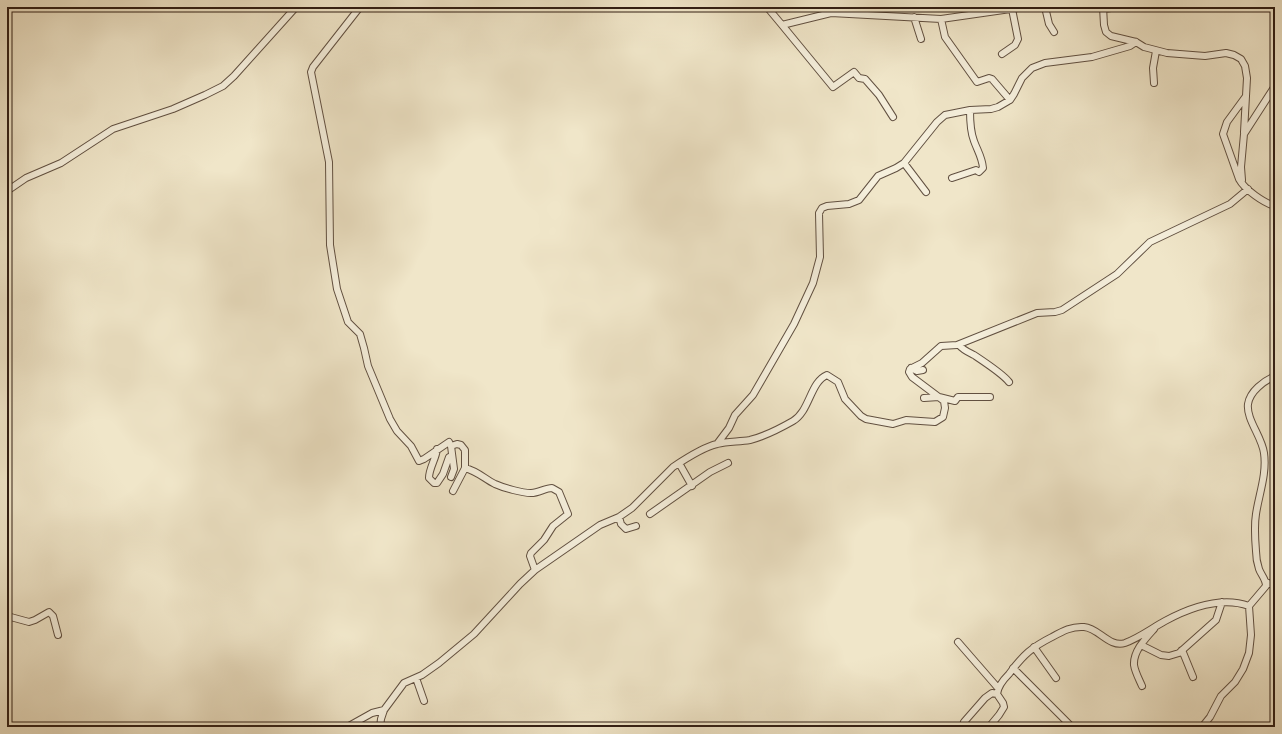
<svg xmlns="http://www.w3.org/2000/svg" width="1282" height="734" viewBox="0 0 1282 734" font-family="'IM FELL Great Primer',serif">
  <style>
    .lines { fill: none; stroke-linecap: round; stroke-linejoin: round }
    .minor-casing { stroke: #615041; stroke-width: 8 }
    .minor { stroke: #f5efdc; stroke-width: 6 }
  </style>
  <rect width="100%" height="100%" fill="#f0e6c9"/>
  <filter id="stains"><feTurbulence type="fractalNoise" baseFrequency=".005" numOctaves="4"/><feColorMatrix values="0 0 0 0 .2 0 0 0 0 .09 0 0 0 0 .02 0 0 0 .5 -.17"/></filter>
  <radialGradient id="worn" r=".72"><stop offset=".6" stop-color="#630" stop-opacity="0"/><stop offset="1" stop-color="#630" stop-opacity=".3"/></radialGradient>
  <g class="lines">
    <g class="minor-casing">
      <path id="minor" d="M 360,7 L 313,67 L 311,72 L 329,162 L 330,245 L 337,289 L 348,322 L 360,334 L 364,348 L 368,366 L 390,419 L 397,431 L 411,446 L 419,461 L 424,459 L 449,442 L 451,446 L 457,444 L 461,445 L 465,450 L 465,468 C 477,471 485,479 495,484 C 504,488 522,493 531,493 C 539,493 545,488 552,488 L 559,492 L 568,514 L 553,526 L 544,540 L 531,553 L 530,556 L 535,570
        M 767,7 L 782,25 L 831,13 L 941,19 L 1025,7
        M 1045,7 L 1049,24 L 1054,32
        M 1103,7 L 1104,25 L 1106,32 L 1111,36 L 1136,42 L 1144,47 L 1167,53 L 1205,56 L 1226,53 L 1234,55 L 1241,59 L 1245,66 L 1247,78 L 1246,96 L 1227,122 L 1223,134 L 1239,179 C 1245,190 1264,203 1275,206
        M 1103,9 L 1119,7
        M 914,17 L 921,39
        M 941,19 L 945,37 L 977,82 L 989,78 L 992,79 L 1010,100
        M 782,25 L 833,87 L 854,72 L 859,78 L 865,79 L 879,95 L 893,117
        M 1002,54 L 1015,45 L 1018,39 L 1012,9
        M 1154,83 L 1153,68 L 1156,51
        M 1244,132 L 1246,96
        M 904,163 L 926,192
        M 952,178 L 976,170 L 979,172 L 983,168 C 982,157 978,152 974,141 C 970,131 970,120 970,110
        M 1242,180 L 1241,167 L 1244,134 L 1275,86
        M 7,191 L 26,178 L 61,163 L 113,129 L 173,109 L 205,95 L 223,86 L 234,76 L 296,7
        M 959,345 C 963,350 968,352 974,355 C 983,361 1003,374 1009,382
        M 911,368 L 917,371 L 923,370
        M 924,398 L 939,397 L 955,401 L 958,397 L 990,397
        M 717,444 L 729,428 L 735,415 L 753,395 L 794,324 L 813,283 L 820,257 L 819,213 L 822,208 L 827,206 L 849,204 L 859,200 L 878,176 L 896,168 L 904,163 L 937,122 L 945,115 L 970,110 L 991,109 L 998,107 L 1010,100 L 1014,94 L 1022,78 L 1032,68 L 1045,63 L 1092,57 L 1130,46 L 1136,42
        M 451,446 L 454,469 L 451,477
        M 437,449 C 436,459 429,468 429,478 L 434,483 L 437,483 L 443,474 L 449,457 L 452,456
        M 679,463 L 692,486
        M 453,491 L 465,468
        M 650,514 L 710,472 L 728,463
        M 619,517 L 621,524 L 626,529 L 636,526
        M 1266,582 L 1275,586
        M 7,616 L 29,622 L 35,620 L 49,612 L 53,616 L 58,635
        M 958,642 L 998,688
        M 1141,645 L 1161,655 L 1169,656 L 1179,653 L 1216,620 L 1222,602
        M 1034,647 L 1056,678
        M 1182,650 L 1193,677
        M 1013,668 L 1072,727
        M 416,678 L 424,701
        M 1142,686 C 1139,679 1135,672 1134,665 C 1133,651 1146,638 1154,629
        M 341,727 L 343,727
        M 347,727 L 372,713 L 384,710
        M 380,727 L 381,719 L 384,710 L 404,683 L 422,675 L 439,663 L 474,634 L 520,584 L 535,570 L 600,525 L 619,517 L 632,508 L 673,467 C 685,459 703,447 717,444 C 728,441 739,442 750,440 C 766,436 779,429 793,421 C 810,411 810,382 827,375 L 838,382 L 845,399 L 861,416 L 866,419 L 893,424 L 906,420 L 935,422 L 943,417 L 945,408 L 944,401 L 912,377 L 909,372 L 910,369 L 922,363 L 941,346 L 957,345 L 1037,313 L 1055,312 L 1062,310 L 1117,274 L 1150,242 L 1230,204 L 1248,189
        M 970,727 L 964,722 L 985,698 L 992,693 L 997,694
        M 989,727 L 999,715 L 1004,707 L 1003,703 L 997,694 C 998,686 1003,680 1009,674 C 1023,655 1032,647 1052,637 C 1063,631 1072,626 1084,627 C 1099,628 1109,648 1125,643 C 1139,638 1152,628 1165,621 C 1191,607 1221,596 1249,606
        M 1202,727 L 1210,717 L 1221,696 L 1235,682 L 1243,669 L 1249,653 L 1251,635 L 1249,606 L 1266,586 C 1266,579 1261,575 1259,569 C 1257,563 1256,557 1256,551 C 1255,539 1254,526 1256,514 C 1259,494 1267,474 1264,453 C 1262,437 1246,419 1248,404 C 1250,391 1264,381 1275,376"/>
    </g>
    <use href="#minor" class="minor"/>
  </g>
  <rect width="1282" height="734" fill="none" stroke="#f0e6c9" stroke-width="24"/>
  <rect x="8" y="8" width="1266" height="718" fill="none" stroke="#311e14" stroke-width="2"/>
  <rect x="12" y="12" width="1258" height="710" fill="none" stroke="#311e14"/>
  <rect width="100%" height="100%" filter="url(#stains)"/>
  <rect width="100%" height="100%" fill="url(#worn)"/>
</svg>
